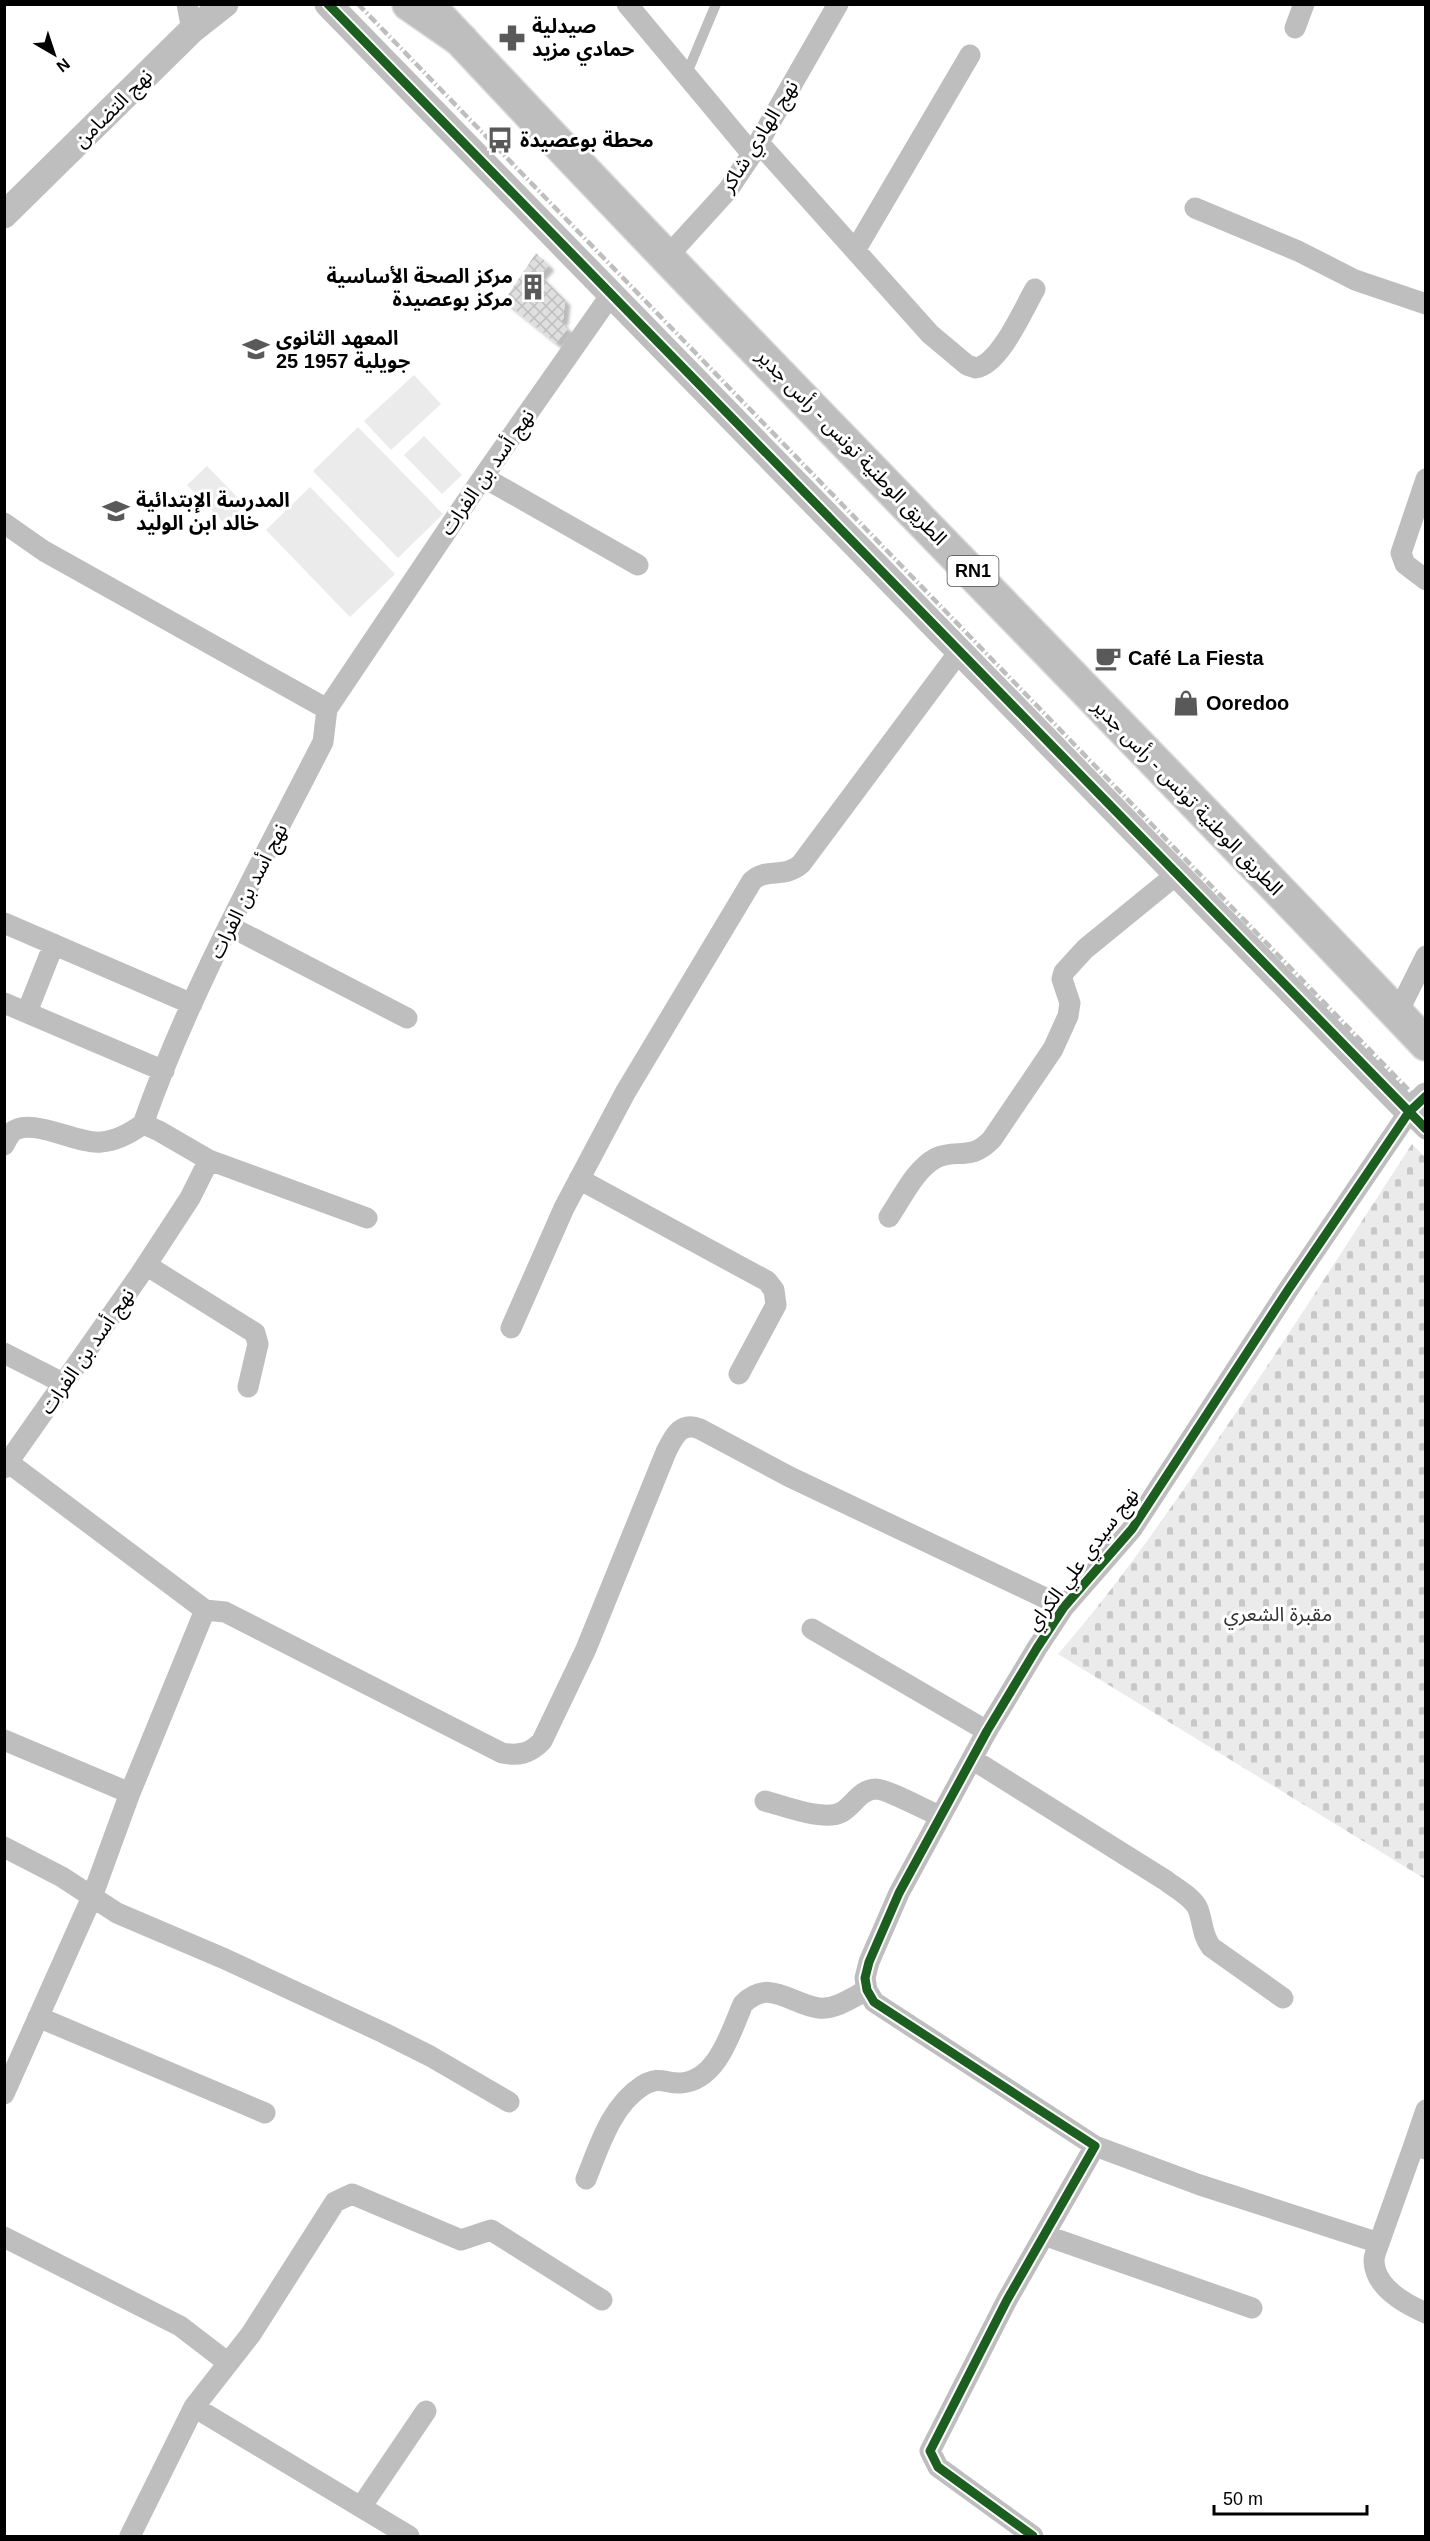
<svg xmlns="http://www.w3.org/2000/svg" width="1430" height="2541" viewBox="0 0 1430 2541" font-family="Helvetica,'Noto Sans Arabic',sans-serif">
  <style>
    .green { fill: #ebebeb }
    .cemetery { fill: url(#cemetery-stones) }
    .building { fill: url(#building-cross-hatch); filter: url(#shadow) }
    .lines { fill: none; stroke-linecap: round; stroke-linejoin: round }
    .primary-casing { stroke: #dbdbdb; stroke-width: 36 }
    .trunk-casing { stroke: #dbdbdb; stroke-width: 36 }
    .service { stroke: #bebebe; stroke-width: 10 }
    .minor { stroke: #bebebe; stroke-width: 21 }
    .tertiary { stroke: #bebebe; stroke-width: 27 }
    .primary { stroke: #bebebe; stroke-width: 33 }
    .trunk { stroke: #bebebe; stroke-width: 33 }
    .rail { stroke: #bebebe; stroke-width: 4.5; stroke-dasharray: 9 3 1.5 3; stroke-linecap: butt }
    .cycleway-casing { stroke: #fff; stroke-width: 13 }
    .cycleway { stroke: #1b5e20; stroke-width: 9 }
    .labels { text-anchor: middle; dominant-baseline: central; stroke-width: 6; stroke-linejoin: round; paint-order: stroke }
    .shield { fill: #fff; stroke: #4c4c4c; stroke-width: 1.5 }
    .shield-label { font-size: 18px; font-weight: bold; fill: #000 }
    .poi-label { font-size: 20px; font-weight: bold; fill: #000; stroke: #fff; text-anchor: start }
    .street-label { font-size: 20px; fill: #000; stroke: #fff }
    .park-label { font-size: 20px; fill: #323232; stroke: #fff }
  </style>
  <defs>
    <pattern id="cemetery-stones" width="16" height="16" patternUnits="userSpaceOnUse" patternTransform="scale(1.5)"><rect width="16" height="16" fill="#ebebeb"/><path d="M2 7V4a2 2 0 0 1 4 0v3zM10 15v-3a2 2 0 0 1 4 0v3z" fill="#c8c8c8"/></pattern>
    <pattern id="building-cross-hatch" width="8" height="8" patternUnits="userSpaceOnUse" patternTransform="scale(1.5)"><rect width="8" height="8" fill="#dfdfdf"/><path d="M0 0l8 8M0 8l8-8" fill="none" stroke="#bebebe"/></pattern>
    <filter id="shadow"><feDropShadow dx="5.5" dy="5.5" stdDeviation="1.5" flood-color="#0004"/></filter>
  </defs>
  <rect width="100%" height="100%" fill="#fff"/>
  <path class="green" d="M 414,375 L 441,404 L 391,450 L 364,421 Z
    M 358,427 L 443,514 L 398,558 L 313,471 Z
    M 424,436 L 462,475 L 442,494 L 404,455 Z
    M 207,466 L 245,505 L 225,524 L 187,485 Z
    M 310,487 L 395,574 L 350,617 L 266,530 Z"/>
  <path class="cemetery" d="M 1412,1144 L 1426,1158 L 1425,1879 L 1058,1654 C 1114,1590 1162,1521 1210,1451 C 1279,1350 1345,1247 1412,1144 Z"/>
  <path class="building" d="M 536,253 L 549,265 L 540,275 L 565,300 L 563,319 L 560,321 L 568,328 L 556,343 L 504,301 Z"/>
  <g class="lines">
    <g class="primary-casing">
      <path id="primary" d="M 442,20 C 765,366 1100,700 1426,1044"/>
    </g>
    <g class="trunk-casing">
      <path id="trunk" d="M 409,4 L 461,40"/>
    </g>
    <path class="service" d="M 687,73 L 716,4"/>
    <path class="minor" d="M 187,4 L 192,30
      M 627,4 L 752,154
      M 1295,28 L 1304,4
      M 759,143 L 930,334 L 967,365 L 976,368 C 1000,364 1023,310 1035,289
      M 1195,208 L 1298,251 L 1355,280 L 1426,304
      M 856,249 L 970,55
      M 666,258 L 728,190 L 752,154 L 838,4
      M 483,477 L 638,565
      M 1426,479 L 1401,553 L 1405,564 L 1426,580
      M 4,523 L 44,551 L 327,709
      M 4,923 L 192,1004
      M 229,926 L 407,1018
      M 4,1003 L 164,1071
      M 27,1012 L 54,944
      M 1397,1014 L 1426,956
      M 4,1145 C 6,1141 9,1136 11,1133 C 29,1115 78,1145 101,1142 C 116,1141 132,1132 143,1124
      M 209,1160 L 367,1218
      M 579,1179 L 767,1281 L 774,1290 L 776,1305 L 739,1374
      M 889,1217 C 902,1198 915,1169 936,1158 C 956,1148 971,1162 992,1139 L 1053,1049 L 1068,1016 L 1070,1003 L 1062,979 L 1064,972 L 1085,949 L 1177,874
      M 146,1265 L 255,1333 L 258,1344 L 248,1387
      M 511,1328 L 564,1208 L 625,1093 L 752,881 C 767,867 784,879 801,864 L 959,652
      M 4,1353 L 63,1383
      M 9,1463 L 205,1610 L 225,1612 L 502,1753 C 518,1756 530,1754 542,1741 L 586,1649 L 666,1452 C 674,1436 681,1421 700,1429 L 790,1477 L 1064,1607
      M 4,1468 L 139,1276 L 190,1198 L 209,1160 L 159,1131 L 143,1124 C 190,991 259,867 323,742 L 327,709 L 483,477 L 610,296
      M 812,1629 L 987,1731
      M 4,1740 L 130,1793
      M 972,1759 L 1165,1880 C 1175,1888 1193,1897 1198,1909 C 1203,1922 1202,1935 1211,1947 L 1283,1998
      M 765,1801 C 785,1806 824,1822 842,1812 C 855,1804 859,1790 876,1789 C 887,1789 927,1811 940,1816
      M 4,1847 L 62,1877 L 117,1913 L 225,1959 L 384,2033 L 430,2056 L 509,2102
      M 38,2017 L 265,2113
      M 4,2094 L 92,1897 L 130,1793 L 205,1610
      M 1414,2145 L 1426,2110
      M 1095,2146 L 1200,2185 L 1379,2243 L 1414,2145 L 1426,2149
      M 586,2179 C 599,2147 611,2106 642,2086 C 660,2075 666,2084 681,2083 C 718,2080 731,2031 743,2004 C 769,1977 792,2005 819,2008 C 835,2010 853,1997 867,1990
      M 1044,2235 L 1252,2308
      M 4,2237 L 180,2326 L 227,2362
      M 1379,2243 C 1377,2248 1374,2256 1374,2261 C 1375,2288 1405,2304 1426,2313
      M 194,2407 L 409,2536
      M 361,2507 L 426,2411
      M 130,2536 L 194,2407 L 251,2334 L 335,2202 L 352,2194 L 461,2240 L 491,2230 L 602,2300
      M 1033,2536 L 938,2467 L 930,2451 L 1007,2300 L 1095,2146 L 874,2002 L 867,1990 L 865,1978 L 869,1962 L 899,1893 L 987,1731 L 1037,1648 L 1064,1607 L 1132,1529 L 1288,1290 L 1409,1112 L 1426,1129"/>
    <path class="tertiary" d="M 328,4 L 1409,1112 L 1426,1096
      M 4,215 L 192,30 L 225,4"/>
    <use href="#primary" class="primary"/>
    <use href="#trunk" class="trunk"/>
    <path class="rail" d="M 358,4 L 1426,1108"/>
    <g class="cycleway-casing">
      <path id="cycleway" d="M 328,4 L 1426,1129
        M 1033,2536 L 938,2467 L 930,2451 L 1007,2300 L 1095,2146 L 874,2002 L 867,1990 L 865,1978 L 869,1962 L 899,1893 L 987,1731 L 1037,1648 L 1064,1607 L 1132,1529 L 1288,1290 L 1409,1112 L 1426,1096"/>
    </g>
    <use href="#cycleway" class="cycleway"/>
  </g>
  <defs>
    <g id="pharmacy-bare" transform="scale(2.07)"><path d="M-2-6h4v4h4v4h-4v4h-4v-4h-4v-4h4Z" fill="#595959" stroke="#fff" stroke-width="2.5" paint-order="stroke"/></g>
    <g id="bus-bare" transform="scale(2.07)"><path d="M-5-6H5V4H4V6H2V4H-2V6H-4V4H-5ZM-3.5-4V0h7V-4ZM-3.5 1.2v1.5H-2V1.2ZM2 1.2v1.5H3.5V1.2Z" fill="#595959" stroke="#fff" stroke-width="2.5" paint-order="stroke"/></g>
    <g id="building-bare" transform="scale(2.07)"><path d="M-4-6H4V6H1V3H-1V6H-4ZM-2.5-4.3h1.7v1.8h-1.7ZM.8-4.3h1.7v1.8H.8ZM-2.5-1h1.7V.8h-1.7ZM.8-1h1.7V.8H.8Z" fill="#595959" stroke="#fff" stroke-width="2.5" paint-order="stroke"/></g>
    <g id="school-bare" transform="scale(2.07)"><path d="M0-5L7-2L0 1L-7-2ZM-4 1L0 2.5L4 1V4Q0 6-4 4Z" fill="#595959" stroke="#fff" stroke-width="2.5" paint-order="stroke"/></g>
    <g id="cafe-bare" transform="scale(2.07)"><path d="M-5.5-4.5H6V0H3Q3 3.5 0 3.5H-2.5Q-5.5 3.5-5.5 0ZM3-3.2v2h1.7v-2ZM-6 4.5H4V6H-6Z" fill="#595959" stroke="#fff" stroke-width="2.5" paint-order="stroke"/></g>
    <g id="shop-bare" transform="scale(2.07)"><path d="M-5-2.5h2.3a2.7 3.5 0 0 1 5.4 0H5L5.5 6h-11ZM-1.5-2.5h3a1.5 2.3 0 0 0-3 0Z" fill="#595959" stroke="#fff" stroke-width="2.5" paint-order="stroke"/></g>
  </defs>
  <g fill-rule="evenodd">
    <use href="#pharmacy-bare" x="512" y="38"/>
    <use href="#bus-bare" x="500" y="140"/>
    <use href="#building-bare" x="533" y="287"/>
    <use href="#school-bare" x="256" y="349"/>
    <use href="#school-bare" x="116" y="511"/>
    <use href="#cafe-bare" x="1108" y="658"/>
    <use href="#shop-bare" x="1186" y="703"/>
  </g>
  <g class="labels">
    <rect class="shield" x="947.5" y="556" width="51" height="30" rx="4.5"/>
    <g class="shield-label">
      <text x="973" y="571">RN1</text>
    </g>
    <g class="poi-label">
      <text x="532" y="26">صيدلية<tspan x="532" dy="23">حمادي مزيد</tspan></text>
      <text x="520" y="140">محطة بوعصيدة</text>
      <text x="513" y="276" text-anchor="end">مركز الصحة الأساسية<tspan x="513" dy="23">مركز بوعصيدة</tspan></text>
      <text x="276" y="338">المعهد الثانوي<tspan x="276" dy="23">25 جويلية 1957</tspan></text>
      <text x="136" y="500">المدرسة الإبتدائية<tspan x="136" dy="23">خالد ابن الوليد</tspan></text>
      <text x="1128" y="658">Café La Fiesta</text>
      <text x="1206" y="703">Ooredoo</text>
    </g>
    <g class="street-label">
      <text transform="translate(113 108) rotate(-45)">نهج التضامن</text>
      <text transform="translate(759 136) rotate(-58)">نهج الهادي شاكر</text>
      <text transform="translate(852 447) rotate(46)">الطريق الوطنية تونس - رأس جدير</text>
      <text transform="translate(487 472) rotate(-55)">نهج أسد بن الفرات</text>
      <text transform="translate(1188 797) rotate(46)">الطريق الوطنية تونس - رأس جدير</text>
      <text transform="translate(248 891) rotate(-63)">نهج أسد بن الفرات</text>
      <text transform="translate(87 1351) rotate(-55)">نهج أسد بن الفرات</text>
      <text transform="translate(1082 1559) rotate(-53)">نهج سيدي علي الكراي</text>
    </g>
    <g class="park-label">
      <text x="1278" y="1614">مقبرة الشعري</text>
    </g>
  </g>
  <rect width="1430" height="2541" fill="none" stroke="#000000" stroke-width="12"/>
  <g transform="translate(54 54) rotate(141)" stroke="#ffffff" stroke-width="4.5" paint-order="stroke">
  <path d="M0-4.5L10 22L0 15L-10 22Z" fill="#000000"/>
  <text y="-9" font-size="16" font-weight="bold" text-anchor="middle" fill="#000000">N</text>
  </g>
  <path d="M1214 2505v9h153v-9" fill="none" stroke="#000000" stroke-width="3"/>
  <text x="1223" y="2505" font-size="18" fill="#000000" stroke="#ffffff" stroke-width="4.5" paint-order="stroke">50 m</text>
</svg>
